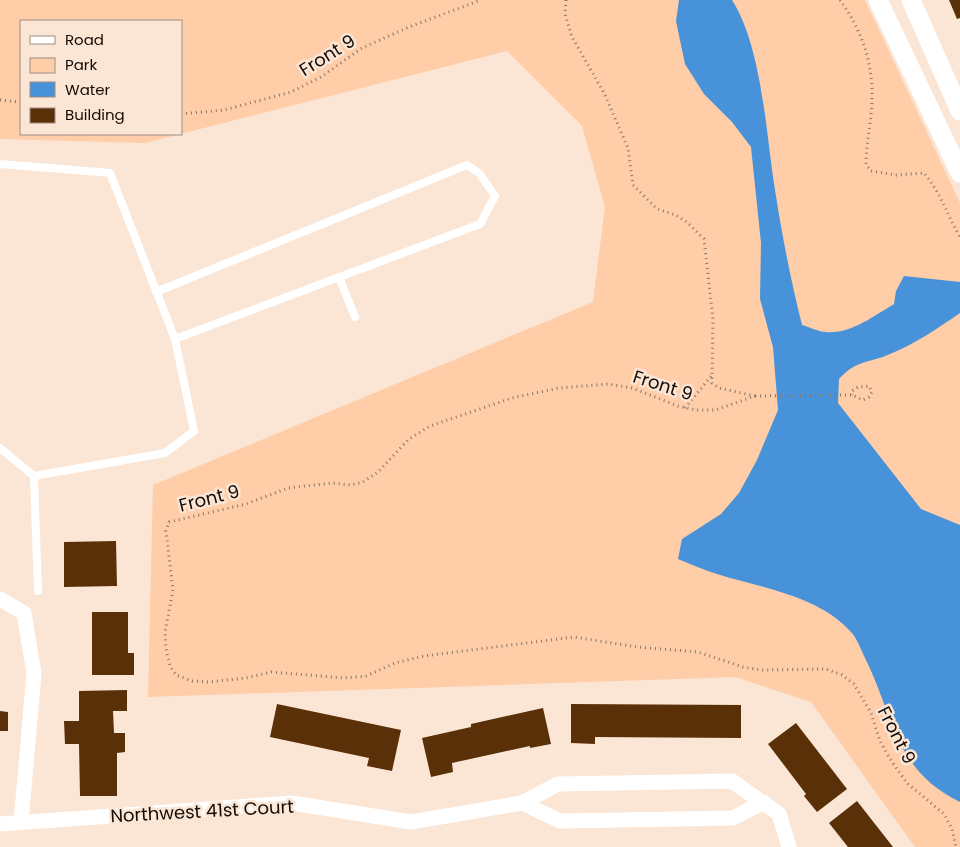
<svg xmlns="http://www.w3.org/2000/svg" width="960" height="847" viewBox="0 0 960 847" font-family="Poppins,sans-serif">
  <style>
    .green { fill: #ffcda7; fill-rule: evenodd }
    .water { fill: #4792d8 }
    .building { fill: #593008 }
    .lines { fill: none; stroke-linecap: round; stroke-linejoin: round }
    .path { stroke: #87786c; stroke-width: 3; stroke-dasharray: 1 4; stroke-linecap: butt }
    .service { stroke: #fff; stroke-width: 8 }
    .minor { stroke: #fff; stroke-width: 15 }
    .tertiary { stroke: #fff; stroke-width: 19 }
    .labels { text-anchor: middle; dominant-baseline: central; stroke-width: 5; stroke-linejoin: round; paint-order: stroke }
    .street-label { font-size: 18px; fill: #140b05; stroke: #fbe5d4 }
  </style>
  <rect width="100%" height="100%" fill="#fbe5d4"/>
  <path class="green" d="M 0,0 L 865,0 L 960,203 L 960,847 L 915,847 L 811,702 L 735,677 L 148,697 L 153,485 L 593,302 L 605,207 L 582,126 L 507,51 L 145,143 L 0,139 ZM 21,21 L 181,21 L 181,134 L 21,134 Z"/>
  <path class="water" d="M 679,0 L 732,0 C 762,47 766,134 775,190 C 782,235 791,281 802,325 C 809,327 817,331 825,332 C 849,335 874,316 894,304 L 896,291 L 904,276 L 960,282 L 960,313 C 938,328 915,344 890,354 C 867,364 858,359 839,379 L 838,403 L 921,509 L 960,525 L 960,802 C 894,770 894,716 865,658 C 861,650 857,638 851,632 C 818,595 761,588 717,574 C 704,570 691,564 678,559 L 682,539 L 721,514 L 739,493 L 757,460 L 778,410 L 773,347 L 760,299 L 761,243 L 751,147 L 732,122 L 704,94 L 685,64 L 676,21 Z"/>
  <path class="building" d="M 949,0 L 960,0 L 960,18 L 957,19 Z
    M 116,541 L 117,586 L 64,587 L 64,542 Z
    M 92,612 L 128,612 L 128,653 L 134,653 L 134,675 L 92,675 Z
    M 127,690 L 127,711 L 113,711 L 114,733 L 125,733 L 125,752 L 117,753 L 117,796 L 80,796 L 79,744 L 65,744 L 64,721 L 79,721 L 79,691 Z
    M 277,704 L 401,730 L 392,771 L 367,766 L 369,758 L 270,737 Z
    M 571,704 L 741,705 L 741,738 L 595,737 L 595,744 L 571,743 Z
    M 543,708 L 551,744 L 530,748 L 530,746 L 452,763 L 453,772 L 431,777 L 422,738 L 471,727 L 471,724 Z
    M 0,711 L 8,712 L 8,731 L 0,731 Z
    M 796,723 L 847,789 L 817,812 L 804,796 L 806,794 L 768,744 Z
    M 857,801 L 893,847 L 848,847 L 829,823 Z"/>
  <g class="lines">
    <path class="path" d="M 566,0 L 565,14 L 572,37 L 604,93 L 628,148 L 633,185 L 657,209 L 676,215 L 688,223 L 704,239 L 713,319 L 712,383 L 719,388 L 755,396 L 715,410 L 696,410 L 678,406 L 632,388 L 608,384 L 559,388 L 512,398 L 430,426 L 409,439 L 378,472 L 363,482 L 350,485 L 332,483 L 288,488 L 246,504 L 169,522 L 166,531 L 173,590 L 165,632 L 166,649 L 170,666 L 176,675 L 192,681 L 209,682 L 246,678 L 271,672 L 344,678 L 366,676 L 395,663 L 424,656 L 574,637 L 637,647 L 698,652 L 743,667 L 761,670 L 826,669 L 842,675 L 854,684 L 871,713 L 880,741 L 890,759 L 907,783 L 944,814 L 952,829 L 956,847
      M 840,0 C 861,29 873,62 872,98 C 872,120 866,142 866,164 L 871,171 L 896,175 L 924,173 C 941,193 947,215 960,237
      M 0,100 L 21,102
      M 181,114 L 224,110 L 291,92 L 321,77 L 362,48 L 409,27 L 481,0
      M 755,396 L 852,395 L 863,400 L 869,397 L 872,392 L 869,386 L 858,387 L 852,391 L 852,395
      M 685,408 L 713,374"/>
    <path class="service" d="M 0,164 L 110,173 L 175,339 L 194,431 L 165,453 L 34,476 L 0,448
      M 339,277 L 355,317
      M 156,292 L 467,165 L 479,173 L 495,196 L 480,224 L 175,339
      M 34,476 L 38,591"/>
    <path class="minor" d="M 0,599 L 24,613 L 34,673 L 21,822
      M 522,803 L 560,821 L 733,818 L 764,802
      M 0,824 L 292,803 L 411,822 L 522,803 L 558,784 L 732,781 L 779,814 L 789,847"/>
    <path class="tertiary" d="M 878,0 L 960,173
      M 911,0 L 960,111"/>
  </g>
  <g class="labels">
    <g class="street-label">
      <text transform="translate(327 55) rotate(-32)">Front 9</text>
      <text transform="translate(663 385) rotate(18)">Front 9</text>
      <text transform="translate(209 498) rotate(-14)">Front 9</text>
      <text transform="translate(897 735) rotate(63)">Front 9</text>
      <text transform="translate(202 811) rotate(-3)">Northwest 41st Court</text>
    </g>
  </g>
  <rect x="20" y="20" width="162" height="115" fill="#fbe5d4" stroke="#9f8e81"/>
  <rect x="30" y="36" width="25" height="8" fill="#ffffff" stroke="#9f8e81"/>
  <text x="65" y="45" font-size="15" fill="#140b05">Road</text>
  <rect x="30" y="58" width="25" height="15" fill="#ffcda7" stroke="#9f8e81"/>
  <text x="65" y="70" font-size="15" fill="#140b05">Park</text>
  <rect x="30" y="82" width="25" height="15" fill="#4792d8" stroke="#9f8e81"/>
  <text x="65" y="95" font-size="15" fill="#140b05">Water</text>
  <rect x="30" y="108" width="25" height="15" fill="#593008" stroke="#9f8e81"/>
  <text x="65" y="120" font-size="15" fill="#140b05">Building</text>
</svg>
